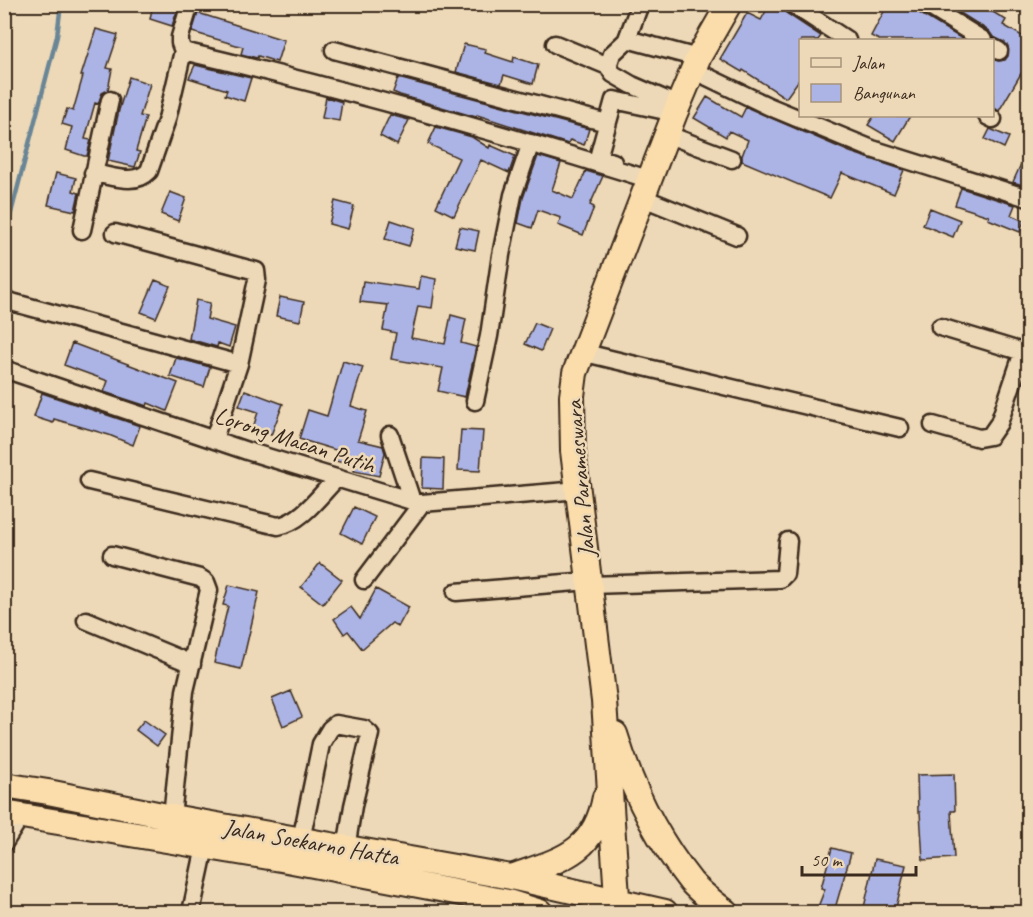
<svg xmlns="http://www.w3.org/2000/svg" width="1033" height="917" viewBox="0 0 1033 917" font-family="Caveat,sans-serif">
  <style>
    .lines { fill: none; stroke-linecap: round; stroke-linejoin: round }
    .stream { stroke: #698596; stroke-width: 4.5 }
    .building { fill: #acb4e5; stroke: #3b2a1e; stroke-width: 1.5 }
    .minor-casing { stroke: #3b2a1e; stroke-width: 21 }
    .highway-casing { stroke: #3b2a1e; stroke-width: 28 }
    .minor { stroke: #edd9b7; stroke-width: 16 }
    .highway { stroke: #fbddab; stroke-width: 24 }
    .labels { text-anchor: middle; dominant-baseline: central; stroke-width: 5; stroke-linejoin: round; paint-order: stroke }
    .street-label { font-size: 24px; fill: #3b2a1e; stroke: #edd9b7 }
  </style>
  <rect width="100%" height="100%" fill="#edd9b7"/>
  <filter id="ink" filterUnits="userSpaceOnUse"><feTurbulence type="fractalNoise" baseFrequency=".0167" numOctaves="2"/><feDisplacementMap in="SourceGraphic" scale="12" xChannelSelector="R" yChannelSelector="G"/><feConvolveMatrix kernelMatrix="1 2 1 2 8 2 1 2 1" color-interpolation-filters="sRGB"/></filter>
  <g filter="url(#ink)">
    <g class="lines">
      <path class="stream" d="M 4,240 L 57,36 L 61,4"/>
    </g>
    <path class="building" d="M 153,4 L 164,4 L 178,8 L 172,26 L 150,19 Z
      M 770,4 L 782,4 L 786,13 L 821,36 L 818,40 L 801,40 L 801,77 L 786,98 L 743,70 L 742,72 L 720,59 L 747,13 L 761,20 Z
      M 888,4 L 915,4 L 919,13 L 964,40 L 879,40 L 871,36 Z
      M 946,4 L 980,4 L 1006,20 L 1003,25 L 1029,40 L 1029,60 L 999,111 L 993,107 L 993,59 L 998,61 L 1005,60 L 1008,56 L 1008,46 L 1004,42 L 993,37 L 989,31 Z
      M 198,13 L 284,40 L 277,62 L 258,56 L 257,58 L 241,54 L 243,47 L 192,32 Z
      M 96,29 L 118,35 L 107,68 L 112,69 L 108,90 L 102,93 L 98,104 L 95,103 L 85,139 L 91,140 L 87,156 L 84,156 L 66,150 L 72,127 L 62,124 L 67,109 L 73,111 L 83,76 L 81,76 Z
      M 464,44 L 486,49 L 485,53 L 513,62 L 514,57 L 538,65 L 533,84 L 504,75 L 501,84 L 456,72 Z
      M 195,65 L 251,78 L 244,101 L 225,95 L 227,90 L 189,78 Z
      M 129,77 L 150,84 L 140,116 L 146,117 L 136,151 L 140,152 L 135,167 L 108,161 L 119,110 Z
      M 398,78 L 589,129 L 584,145 L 570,140 L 568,144 L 477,115 L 476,117 L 400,95 L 393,92 Z
      M 326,97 L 342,102 L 339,121 L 322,118 Z
      M 707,97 L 741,117 L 746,107 L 850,152 L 904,170 L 894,194 L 842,173 L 830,198 L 742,161 L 742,156 L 748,140 L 729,131 L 726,137 L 694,118 Z
      M 390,115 L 409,120 L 397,145 L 380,136 Z
      M 874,116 L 910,116 L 895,141 L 868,125 Z
      M 436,127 L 472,137 L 489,148 L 490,145 L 515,156 L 509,173 L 481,160 L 454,216 L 436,207 L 459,158 L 428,144 Z
      M 990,129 L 1009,137 L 1004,148 L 985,139 Z
      M 1029,146 L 1029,180 L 1026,186 L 1013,182 Z
      M 538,156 L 561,163 L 552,190 L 573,199 L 586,171 L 603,176 L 590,205 L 594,207 L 583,235 L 558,225 L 561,218 L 538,210 L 532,228 L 518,223 L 523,198 Z
      M 56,173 L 76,178 L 73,191 L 79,193 L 75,211 L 48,205 Z
      M 961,188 L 1015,205 L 1011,215 L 1024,221 L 1020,232 L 988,219 L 989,216 L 955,205 Z
      M 170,192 L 186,198 L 178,221 L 161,214 Z
      M 335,201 L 354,206 L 348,229 L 329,224 Z
      M 930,208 L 960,220 L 953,237 L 923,225 Z
      M 391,220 L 415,228 L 409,246 L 385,239 Z
      M 460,227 L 479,231 L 475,250 L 455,246 Z
      M 421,276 L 436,279 L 432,308 L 418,306 L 411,338 L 445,344 L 451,315 L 466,319 L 461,343 L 476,347 L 465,397 L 438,391 L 443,368 L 391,359 L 396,333 L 383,330 L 388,305 L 360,302 L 363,281 L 419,289 Z
      M 155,280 L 170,286 L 156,318 L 141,312 Z
      M 280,297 L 304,302 L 300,321 L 276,316 Z
      M 196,300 L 210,303 L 207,319 L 235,327 L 229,347 L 218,343 L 217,347 L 189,339 Z
      M 535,323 L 550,329 L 541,351 L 525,344 Z
      M 72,343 L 178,383 L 167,411 L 148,403 L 147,406 L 104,392 L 108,381 L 64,365 Z
      M 176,358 L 210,367 L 204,387 L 170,376 Z
      M 343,361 L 363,367 L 351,406 L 367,411 L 358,440 L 383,446 L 385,453 L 379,476 L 354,471 L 355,466 L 336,461 L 339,451 L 299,439 L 308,410 L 327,416 Z
      M 245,390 L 283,404 L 271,435 L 253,428 L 258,412 L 239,406 Z
      M 42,393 L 140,426 L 133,445 L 109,435 L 54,419 L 53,423 L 34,417 Z
      M 461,430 L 483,431 L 480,471 L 458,470 Z
      M 423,458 L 444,459 L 443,489 L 422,488 Z
      M 354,507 L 375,517 L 362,544 L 341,533 Z
      M 320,563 L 342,580 L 323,604 L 301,587 Z
      M 229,585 L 259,592 L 241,669 L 214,663 L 228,606 L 223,605 Z
      M 376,589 L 409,607 L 398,627 L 392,623 L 362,649 L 348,631 L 344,634 L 334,619 L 351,607 L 360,619 Z
      M 291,691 L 302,717 L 283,726 L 272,699 Z
      M 144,720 L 165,735 L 157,746 L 136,730 Z
      M 954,774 L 955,811 L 951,811 L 954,858 L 923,860 L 920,812 L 918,812 L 917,775 Z
      M 832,848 L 851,853 L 834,912 L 816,912 L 825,889 L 821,888 Z
      M 875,859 L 906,865 L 895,912 L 863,912 Z"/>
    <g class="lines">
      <g class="minor-casing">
        <path id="minor" d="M 640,4 L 627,39 L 698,58
          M 792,4 L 847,40
          M 925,4 L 983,40
          M 555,44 L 608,66 L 613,74 L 632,85 L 678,105
          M 992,47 L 999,51
          M 334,50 L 607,123
          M 183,51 L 180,43 L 180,37 L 190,4
          M 608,66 L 612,54 L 628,39
          M 693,70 L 768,106 L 872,149 L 1028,198
          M 987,116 L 993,119
          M 666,134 L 732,159
          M 613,162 L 598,158 L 614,100 L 675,113
          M 93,173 C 112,176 135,186 149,171 L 167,119 L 183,51 C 340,88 495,131 648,179
          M 641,197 L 737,236
          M 82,230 L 110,100
          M 115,233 L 256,271 L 257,280 L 239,364 L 214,439
          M 4,300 L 239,364
          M 581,352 L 900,428
          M 4,369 L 247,451 L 412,501 L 422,503 L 579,490
          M 475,401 L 489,336 L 501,255 L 513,195 L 531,143
          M 933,425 L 979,438 L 990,436 L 999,423 L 1023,352 L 940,327
          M 390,435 L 412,501
          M 89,481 L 278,526 C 302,522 320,495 336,479
          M 112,555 L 200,578 L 206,582 L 209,590 L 185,691 L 172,817
          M 364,580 L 422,503
          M 590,585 L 780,579 L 785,574 L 788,541
          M 456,592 L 589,581
          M 86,620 L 192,664
          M 301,840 L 321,744 L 330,729 L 336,724 L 364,729 L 370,734 L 353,806 L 346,848
          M 4,843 L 21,816
          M 191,912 L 205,847"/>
      </g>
      <g class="highway-casing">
        <path id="highway" d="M 615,734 C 631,787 657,839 691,882 C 701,893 714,903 726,912
          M 4,785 L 48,792 L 172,817 L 511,877 L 665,912
          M 4,813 L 287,860 L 508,902 L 540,912
          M 511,877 C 559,860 595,854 605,797
          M 618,912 L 604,701 L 573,451 L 572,396 L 575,373 L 675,113 L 698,58 L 729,4"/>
      </g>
      <use href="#minor" class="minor"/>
      <use href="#highway" class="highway"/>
    </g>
  </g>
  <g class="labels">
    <g class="street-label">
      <text transform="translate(295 440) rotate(18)">Lorong Macan Putih</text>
      <text transform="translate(580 479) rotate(-95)">Jalan Parameswara</text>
      <text transform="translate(311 842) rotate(10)">Jalan Soekarno Hatta</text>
    </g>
  </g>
  <rect width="1033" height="917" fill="none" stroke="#edd9b7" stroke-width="24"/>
  <rect x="12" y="12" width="1009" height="893" fill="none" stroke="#3b2a1e" stroke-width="2" filter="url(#ink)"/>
  <rect x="799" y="39" width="195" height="78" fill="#edd9b7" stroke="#a6937a" stroke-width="1.5"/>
  <rect x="811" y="58" width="30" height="9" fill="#edd9b7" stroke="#a6937a" stroke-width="1.5"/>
  <text x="853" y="69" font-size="18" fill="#3b2a1e">Jalan</text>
  <rect x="811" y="84" width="30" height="18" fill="#acb4e5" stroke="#a6937a" stroke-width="1.5"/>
  <text x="853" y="99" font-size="18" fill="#3b2a1e">Bangunan</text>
  <path d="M802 866v9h114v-9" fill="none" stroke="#3b2a1e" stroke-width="3"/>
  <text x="811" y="866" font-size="18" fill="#3b2a1e" stroke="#edd9b7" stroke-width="4.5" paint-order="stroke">50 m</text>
</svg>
